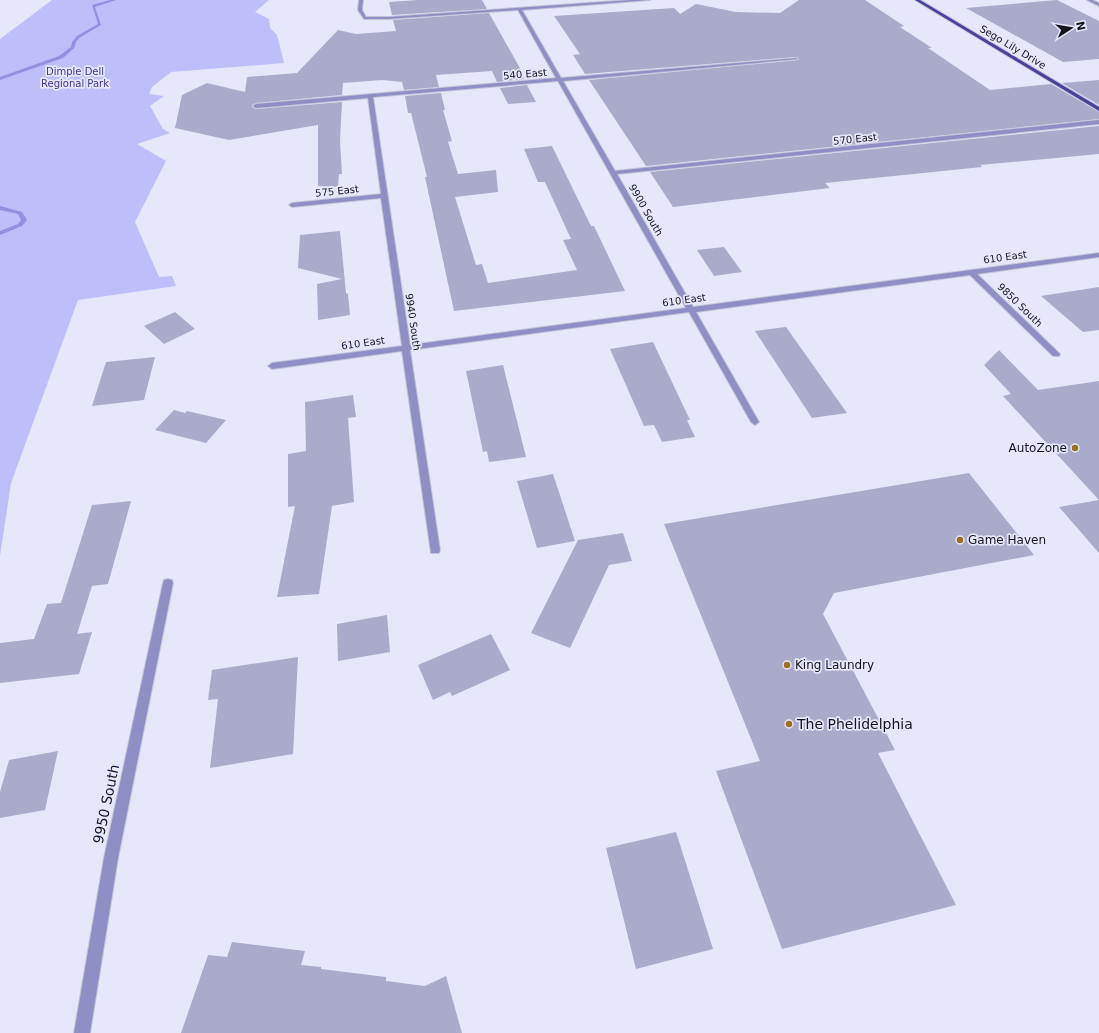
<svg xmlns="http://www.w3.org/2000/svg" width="1099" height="1033" viewBox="0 0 1099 1033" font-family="'DejaVu Sans',sans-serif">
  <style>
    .green { fill: #bebefa }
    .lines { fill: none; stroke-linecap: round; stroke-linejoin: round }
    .stream { fill: #9290df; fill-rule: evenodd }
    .building { fill: #aaabca }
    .minor-casing { stroke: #c4c5d8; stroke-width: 2 }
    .major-casing { stroke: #c4c5d8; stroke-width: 2 }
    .minor { fill: #8f8fc5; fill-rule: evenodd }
    .major { fill: #4c409f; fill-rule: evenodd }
    .poi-dot { fill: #9e6e21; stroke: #e6e7fb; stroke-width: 1.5 }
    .labels { text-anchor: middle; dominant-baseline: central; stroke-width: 3.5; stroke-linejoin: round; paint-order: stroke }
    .far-street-label { font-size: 10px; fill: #14141f; stroke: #e6e7fb }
    .far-park-label { font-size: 10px; fill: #433691; stroke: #e6e7fb }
    .poi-label { font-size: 12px; fill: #14141f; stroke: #e6e7fb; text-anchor: start }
    .near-poi-label { font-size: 14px; fill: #14141f; stroke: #e6e7fb; text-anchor: start }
    .near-street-label { font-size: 14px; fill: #14141f; stroke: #e6e7fb }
  </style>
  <rect width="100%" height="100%" fill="#e6e7fb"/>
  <path class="green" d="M 52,0 L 269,0 L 255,12 L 269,19 L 270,28 L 277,35 L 284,63 L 171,72 L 152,87 L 149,94 L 164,96 L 150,106 L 163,129 L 170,133 L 137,144 L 166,161 L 135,222 L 159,277 L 172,276 L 176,286 L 78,300 L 11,483 L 0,556 L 0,39 Z"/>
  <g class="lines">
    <path class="stream" d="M 110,0 L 116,0 L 95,7 L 101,25 L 79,38 L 76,42 L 74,48 L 63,58 L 0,80 L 0,77 L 59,56 L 71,47 L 72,42 L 77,36 L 98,24 L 92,5 Z
      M 0,206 L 22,212 L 27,220 L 22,226 L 0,235 L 0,231 L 18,224 L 21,220 L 18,214 L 0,210 Z"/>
  </g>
  <path class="building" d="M 418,0 L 482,0 L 487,9 L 392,15 L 389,2 Z
    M 799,0 L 865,0 L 904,26 L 900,27 L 932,48 L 928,48 L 990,90 L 1051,84 L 1099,112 L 1099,119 L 646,166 L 589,80 L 798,60 L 799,59 L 796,57 L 585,74 L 573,55 L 580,54 L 554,16 L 674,8 L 680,14 L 696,4 L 736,12 L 780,13 Z
    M 1057,0 L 1099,21 L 1099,59 L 1063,62 L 966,8 Z
    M 489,13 L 521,70 L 519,70 L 524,79 L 497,82 L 492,71 L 436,75 L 439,87 L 404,90 L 402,82 L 382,80 L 343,83 L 342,95 L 256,103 L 252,105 L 252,107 L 256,109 L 342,102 L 340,141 L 342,174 L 339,174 L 338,187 L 318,186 L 318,125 L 229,140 L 175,128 L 182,95 L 207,83 L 245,92 L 247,77 L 297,73 L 338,30 L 356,34 L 396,31 L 393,20 Z
    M 1099,80 L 1099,105 L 1062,83 Z
    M 527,85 L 536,102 L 508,104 L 500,88 Z
    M 441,93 L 445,110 L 443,110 L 452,141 L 448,142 L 458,174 L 496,170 L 498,192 L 455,197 L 476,265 L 482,264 L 488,283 L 577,270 L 563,240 L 571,239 L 545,182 L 538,182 L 524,149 L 552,146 L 591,226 L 594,226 L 625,291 L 454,311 L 425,177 L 427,177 L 411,113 L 408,113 L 405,96 Z
    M 1099,126 L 1099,154 L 980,165 L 982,167 L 825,183 L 830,188 L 673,207 L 650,172 Z
    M 340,231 L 346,293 L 348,294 L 350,315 L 318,320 L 317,284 L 342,279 L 298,268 L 300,235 Z
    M 724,247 L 742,272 L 714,276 L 697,250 Z
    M 1099,287 L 1099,330 L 1083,332 L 1041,296 Z
    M 175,312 L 195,329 L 164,344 L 144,326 Z
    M 786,327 L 847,413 L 812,418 L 755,331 Z
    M 653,342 L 690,420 L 687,420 L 695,437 L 662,442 L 654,425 L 644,426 L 610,349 Z
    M 999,350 L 1038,390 L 1099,381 L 1099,553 L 1059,507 L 1099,500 L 1003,396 L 1011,394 L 984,365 Z
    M 155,357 L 144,400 L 92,406 L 106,362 Z
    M 503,365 L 526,457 L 489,462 L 487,451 L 483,452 L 466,371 Z
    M 353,395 L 356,417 L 348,418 L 354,502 L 332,506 L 319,594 L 277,597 L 295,506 L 288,507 L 288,454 L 306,451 L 305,402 Z
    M 174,410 L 185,413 L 187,411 L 226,420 L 206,443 L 155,430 Z
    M 969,473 L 1034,555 L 834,593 L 823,614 L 895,750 L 878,753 L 956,905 L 782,949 L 716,771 L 760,761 L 664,524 Z
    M 553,474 L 575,541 L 537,548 L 517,481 Z
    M 131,501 L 108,584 L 92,586 L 77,634 L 92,632 L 79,674 L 0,683 L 0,643 L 34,639 L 47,604 L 61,603 L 92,505 Z
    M 623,533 L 632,561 L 609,565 L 570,648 L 531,633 L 578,540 Z
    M 387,615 L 390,652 L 338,661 L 337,624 Z
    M 491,634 L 510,670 L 452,696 L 450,692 L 433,700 L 418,665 Z
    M 298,657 L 293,754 L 210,768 L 218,699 L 208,700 L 212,670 Z
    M 58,751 L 45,810 L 0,818 L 0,792 L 9,760 Z
    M 676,832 L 713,949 L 636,969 L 606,848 Z
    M 232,942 L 305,951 L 301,965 L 321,967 L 321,969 L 386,977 L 386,981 L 425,986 L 446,976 L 462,1033 L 181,1033 L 208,955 L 227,957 Z"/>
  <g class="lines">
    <g class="minor-casing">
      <path id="minor" d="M 359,0 L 363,0 L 362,10 L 366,17 L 388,17 L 630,0 L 650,0 L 522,10 L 561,78 L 796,58 L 798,59 L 563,81 L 615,171 L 1099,120 L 1099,124 L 617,174 L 693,307 L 1099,253 L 1099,257 L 977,274 L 1060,354 L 1059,356 L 1053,356 L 970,275 L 696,312 L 759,422 L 755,425 L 751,422 L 689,312 L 410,350 L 440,550 L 439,553 L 431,553 L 402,351 L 272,369 L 268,366 L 272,363 L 402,346 L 381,198 L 292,207 L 289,205 L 292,203 L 381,194 L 368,98 L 256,108 L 253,106 L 256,104 L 556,78 L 518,10 L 388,19 L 364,19 L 358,10 ZM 558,81 L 686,308 L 410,345 L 373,97 Z
        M 1087,0 L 1092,0 L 1099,3 L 1099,6 Z
        M 168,579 L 172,580 L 173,583 L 118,858 L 90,1033 L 74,1033 L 104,858 L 163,583 L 164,580 Z"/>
    </g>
    <g class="major-casing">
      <path id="major" d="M 915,0 L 920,0 L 1099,107 L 1099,111 Z"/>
    </g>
    <use href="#minor" class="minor"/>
    <use href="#major" class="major"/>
  </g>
  <g class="poi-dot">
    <circle cx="1075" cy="448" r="4"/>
    <circle cx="960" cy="540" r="4"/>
    <circle cx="787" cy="665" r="4"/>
    <circle cx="789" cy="724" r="4"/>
  </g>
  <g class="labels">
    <g class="far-street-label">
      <text transform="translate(1013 47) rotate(31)">Sego Lily Drive</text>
      <text transform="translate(525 74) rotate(-5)">540 East</text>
      <text transform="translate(855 139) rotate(-6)">570 East</text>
      <text transform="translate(337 191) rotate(-6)">575 East</text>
      <text transform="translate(646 210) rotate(60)">9900 South</text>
      <text transform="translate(1005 257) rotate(-8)">610 East</text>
      <text transform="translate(684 300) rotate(-8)">610 East</text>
      <text transform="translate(1020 305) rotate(44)">9850 South</text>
      <text transform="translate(413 322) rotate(82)">9940 South</text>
      <text transform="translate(363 343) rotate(-8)">610 East</text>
    </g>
    <g class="far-park-label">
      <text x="75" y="71">Dimple Dell<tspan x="75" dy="12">Regional Park</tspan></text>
    </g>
    <g class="poi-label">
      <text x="1067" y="448" text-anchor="end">AutoZone</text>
      <text x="968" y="540">Game Haven</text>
      <text x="795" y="665">King Laundry</text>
    </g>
    <g class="near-poi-label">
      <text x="797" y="724">The Phelidelphia</text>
    </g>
    <g class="near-street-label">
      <text transform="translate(106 804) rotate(-78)">9950 South</text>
    </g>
  </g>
  <g transform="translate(1071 28) rotate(78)" stroke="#e6e7fb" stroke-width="3" paint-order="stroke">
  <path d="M0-3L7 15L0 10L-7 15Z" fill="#14141f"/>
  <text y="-6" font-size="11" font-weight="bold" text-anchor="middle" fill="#14141f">N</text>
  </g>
</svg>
